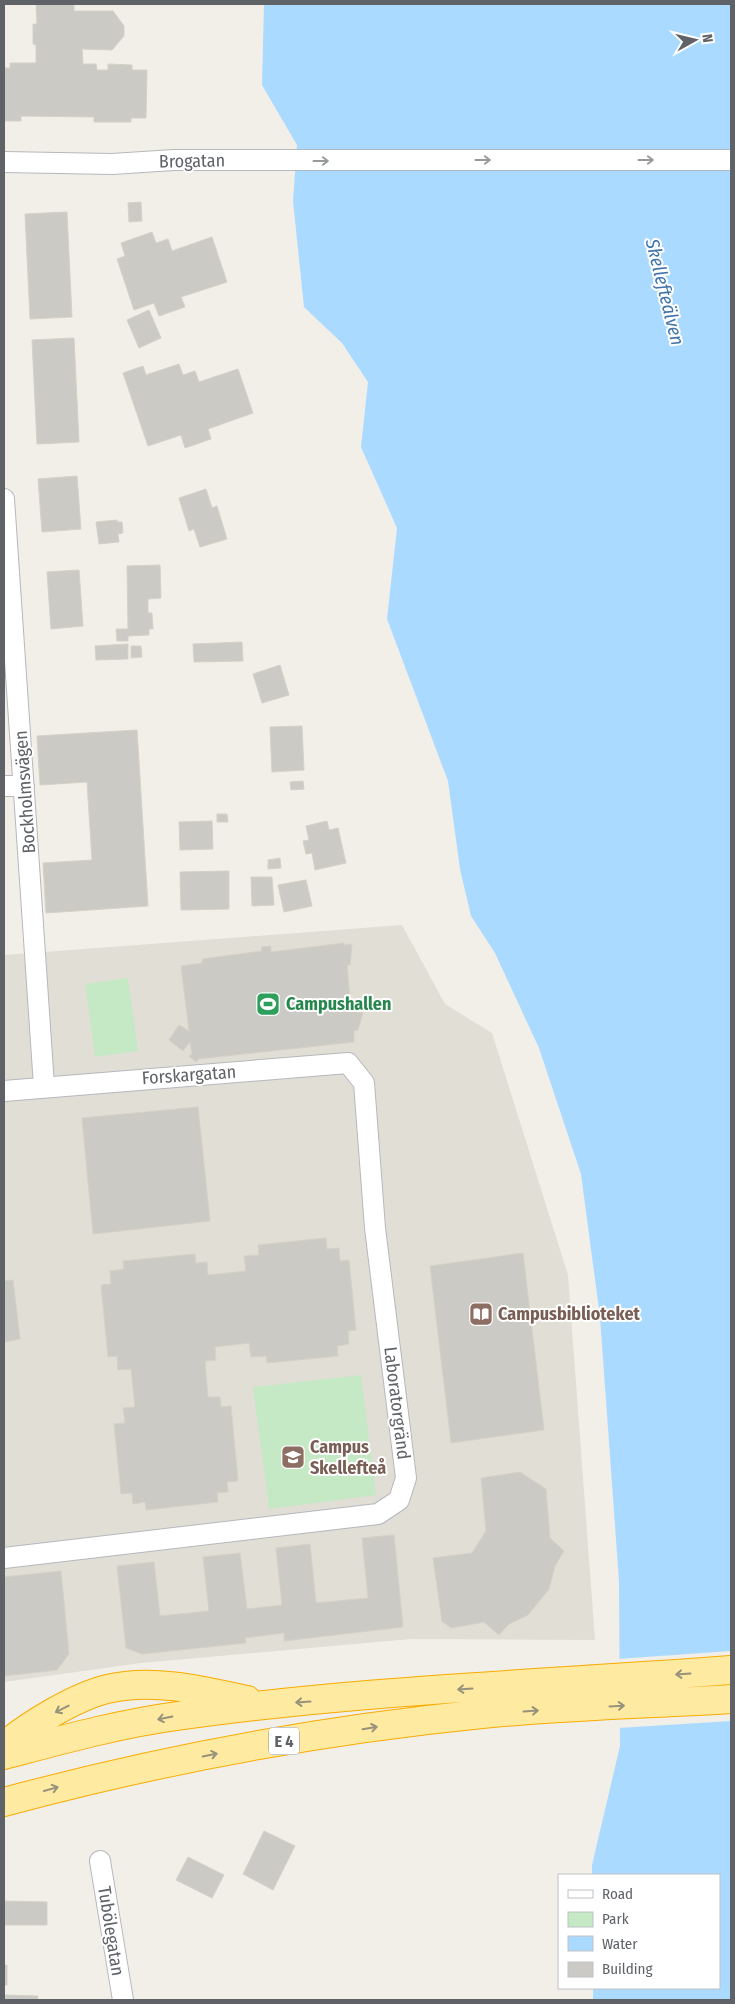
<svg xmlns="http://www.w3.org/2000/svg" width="735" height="2004" viewBox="0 0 735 2004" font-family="'Fira Sans Condensed',sans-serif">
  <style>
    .education { fill: #e1ded6 }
    .green { fill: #c5e8c5 }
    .water { fill: #aadaff }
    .pier { fill: #f1efe8 }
    .building { fill: #cccac5; stroke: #d6d1c6 }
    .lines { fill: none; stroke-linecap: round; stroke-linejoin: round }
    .minor-casing { stroke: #b5b8bc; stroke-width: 22 }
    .trunk-casing { stroke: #f9ab00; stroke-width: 30 }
    .minor { stroke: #fff; stroke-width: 20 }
    .trunk { stroke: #feeaa1; stroke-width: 28 }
    .oneway { stroke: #979a9d }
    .oneway2 { stroke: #97927c }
    .labels { text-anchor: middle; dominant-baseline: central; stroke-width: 4; stroke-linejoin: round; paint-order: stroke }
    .shield { fill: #fff; stroke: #8f9295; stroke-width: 1 }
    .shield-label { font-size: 16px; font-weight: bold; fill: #5f6368 }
    .street-label { font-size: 18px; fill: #5f6368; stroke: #fff }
    .leisure-label { font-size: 18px; font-weight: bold; fill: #27864d; stroke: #fff; text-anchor: start }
    .education-label { font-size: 18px; font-weight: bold; fill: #785e54; stroke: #fff; text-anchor: start }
    .water-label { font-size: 19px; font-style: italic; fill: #4174aa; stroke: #fff }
  </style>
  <rect width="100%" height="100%" fill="#f1efe8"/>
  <path class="education" d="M 402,925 L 445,1004 L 492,1033 L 568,1275 L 595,1640 L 411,1639 L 141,1663 L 4,1682 L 4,955 Z"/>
  <path class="green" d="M 128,978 L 138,1051 L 95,1057 L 85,984 Z
    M 361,1375 L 376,1495 L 269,1509 L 253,1387 Z"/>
  <path class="water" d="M 264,4 L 731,4 L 731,2000 L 593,2000 L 593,1988 L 719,1988 L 719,1875 L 592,1875 L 592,1865 L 620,1746 L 619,1581 L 600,1317 L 581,1174 L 539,1048 L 495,953 L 471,916 L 460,869 L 448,781 L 387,619 L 397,528 L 361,447 L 368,382 L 342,343 L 304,307 L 293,201 L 297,145 L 262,85 Z"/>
  <path class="pier" d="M 731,1651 L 731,1721 L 618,1728 L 617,1659 Z"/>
  <path class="building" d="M 36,4 L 74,4 L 74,11 L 113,11 L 124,26 L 124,36 L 112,50 L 82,49 L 83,64 L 96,64 L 97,70 L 108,70 L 108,64 L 132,65 L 132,70 L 147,70 L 146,118 L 131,118 L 131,122 L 94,122 L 94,117 L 21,116 L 21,121 L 4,121 L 4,68 L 10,68 L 10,63 L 36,63 L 36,45 L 33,44 L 33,24 L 37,24 Z
    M 141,202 L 142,221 L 129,222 L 128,203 Z
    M 67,212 L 72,317 L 30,319 L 25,214 Z
    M 152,232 L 156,243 L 168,239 L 172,251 L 212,237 L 227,282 L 181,297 L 185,307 L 159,316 L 154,303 L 134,310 L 117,259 L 125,256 L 121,243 Z
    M 149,310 L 161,338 L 139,348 L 127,320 Z
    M 74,338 L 79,442 L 37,444 L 32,340 Z
    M 179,364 L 183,375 L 195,371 L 199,382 L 238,369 L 253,413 L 208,429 L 211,439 L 185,448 L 181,435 L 148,446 L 123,373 L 143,366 L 146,375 Z
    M 77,476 L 81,529 L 42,532 L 38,479 Z
    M 206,489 L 212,508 L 217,506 L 227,539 L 200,547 L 194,529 L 189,531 L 179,498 Z
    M 117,520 L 117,522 L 122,522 L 123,533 L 118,534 L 119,542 L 99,544 L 96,522 Z
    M 160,565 L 161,598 L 148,599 L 148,613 L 152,613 L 153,629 L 149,629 L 149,635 L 128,636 L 128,641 L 117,641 L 116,629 L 128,629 L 127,566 Z
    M 79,570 L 83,626 L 51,629 L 47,572 Z
    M 242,642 L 243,661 L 194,662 L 193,644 Z
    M 128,644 L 128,659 L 96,660 L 95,646 Z
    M 131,646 L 141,646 L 142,657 L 131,658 Z
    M 280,665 L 289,695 L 262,703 L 253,674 Z
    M 302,726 L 304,770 L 272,772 L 270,727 Z
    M 137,730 L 148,906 L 46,913 L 43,863 L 92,860 L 87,782 L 40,785 L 37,736 Z
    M 303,781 L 304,789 L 291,790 L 290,782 Z
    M 217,814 L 227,814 L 228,822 L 217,822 Z
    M 212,821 L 213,849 L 180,850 L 179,822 Z
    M 327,821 L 329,830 L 338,828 L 346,863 L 315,870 L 312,853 L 306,854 L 303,841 L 309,840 L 306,826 Z
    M 280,858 L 281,868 L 268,869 L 268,860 Z
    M 229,871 L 229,909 L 181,910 L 180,872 Z
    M 251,877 L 272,877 L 274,905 L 252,906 Z
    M 306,880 L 312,906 L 284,912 L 278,885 Z
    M 344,943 L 344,945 L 352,944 L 350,965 L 347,965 L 351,1011 L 363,1013 L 358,1030 L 354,1031 L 354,1042 L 198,1059 L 196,1062 L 189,1056 L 192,1054 L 190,1042 L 183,1051 L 169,1040 L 179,1025 L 189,1031 L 181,966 L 202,963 L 202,959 L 262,951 L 261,947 L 271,946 L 271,952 Z
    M 198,1107 L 210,1221 L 93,1234 L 82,1118 Z
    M 326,1238 L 327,1249 L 339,1248 L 340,1261 L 349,1260 L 356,1330 L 348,1331 L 349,1344 L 337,1346 L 338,1356 L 267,1363 L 266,1356 L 251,1357 L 249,1343 L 215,1347 L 216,1360 L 205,1361 L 208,1397 L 220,1397 L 221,1407 L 231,1406 L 238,1481 L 227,1482 L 228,1492 L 217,1493 L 218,1502 L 146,1510 L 145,1502 L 133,1504 L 132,1493 L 121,1494 L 114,1424 L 125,1423 L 123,1408 L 135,1407 L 131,1369 L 118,1370 L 117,1356 L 108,1357 L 101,1285 L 111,1284 L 110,1271 L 124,1269 L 123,1261 L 195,1254 L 196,1263 L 207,1262 L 208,1275 L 246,1271 L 244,1256 L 259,1255 L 258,1245 Z
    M 523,1253 L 544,1430 L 451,1443 L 430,1266 Z
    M 13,1280 L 20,1339 L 4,1342 L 4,1281 Z
    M 520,1472 L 546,1489 L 550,1538 L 564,1551 L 555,1566 L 549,1589 L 528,1615 L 509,1624 L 499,1635 L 484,1622 L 451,1628 L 442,1621 L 433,1558 L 472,1553 L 486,1531 L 481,1478 Z
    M 394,1535 L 403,1627 L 284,1641 L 284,1633 L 245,1638 L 246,1643 L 142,1654 L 126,1648 L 117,1566 L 154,1562 L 160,1616 L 209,1611 L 203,1557 L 240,1553 L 247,1609 L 282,1605 L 276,1548 L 310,1544 L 316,1603 L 368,1598 L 362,1538 Z
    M 61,1571 L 69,1654 L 57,1670 L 4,1676 L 4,1577 Z
    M 264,1831 L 295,1846 L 273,1890 L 243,1874 Z
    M 188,1857 L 224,1875 L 212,1898 L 176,1880 Z
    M 4,1901 L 47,1902 L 47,1925 L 4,1925 Z
    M 4,1965 L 7,1965 L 7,1985 L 4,1985 Z
    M 5,1995 L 38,1996 L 37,2000 L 5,2000 Z"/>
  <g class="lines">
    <g class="minor-casing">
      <path id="minor" d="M 4,162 L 112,164 L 174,160 L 731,160
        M 4,499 L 44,1086
        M 4,786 L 24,786
        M 4,1091 L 348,1063 L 364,1083 L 375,1228 L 406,1478 L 399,1500 L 378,1514 L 4,1558
        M 100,1861 L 123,2000"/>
    </g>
    <g class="trunk-casing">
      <path id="trunk" d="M 4,1746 C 29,1725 75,1697 107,1689 C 152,1678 202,1690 247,1700
        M 4,1755 C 61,1740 118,1724 177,1716 C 360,1690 547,1684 731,1670
        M 4,1802 C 160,1760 321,1730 482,1714 C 565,1706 648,1704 731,1699"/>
    </g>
    <use href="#minor" class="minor"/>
    <use href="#trunk" class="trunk"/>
  </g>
  <defs><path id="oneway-shaft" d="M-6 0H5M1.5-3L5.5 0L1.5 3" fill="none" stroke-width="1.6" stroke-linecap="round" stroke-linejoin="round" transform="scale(1.25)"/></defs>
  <g class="oneway">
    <use href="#oneway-shaft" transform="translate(483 160)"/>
    <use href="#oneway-shaft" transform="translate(646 160)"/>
    <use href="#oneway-shaft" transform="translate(321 161)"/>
  </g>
  <g class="oneway2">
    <use href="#oneway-shaft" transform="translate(683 1674) rotate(176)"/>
    <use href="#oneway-shaft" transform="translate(465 1689) rotate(176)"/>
    <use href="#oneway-shaft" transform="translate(303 1702) rotate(176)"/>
    <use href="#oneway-shaft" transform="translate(617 1706) rotate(-3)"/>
    <use href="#oneway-shaft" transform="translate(62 1709) rotate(153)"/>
    <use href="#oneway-shaft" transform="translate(531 1711) rotate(-4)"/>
    <use href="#oneway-shaft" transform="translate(165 1718) rotate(169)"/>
    <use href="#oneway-shaft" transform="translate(370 1728) rotate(-9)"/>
    <use href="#oneway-shaft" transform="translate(210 1755) rotate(-12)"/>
    <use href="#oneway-shaft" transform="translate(51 1789) rotate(-15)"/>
  </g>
  <defs>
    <g id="stadium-square" transform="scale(1.25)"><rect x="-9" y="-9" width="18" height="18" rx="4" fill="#2e9e5b" stroke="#fff"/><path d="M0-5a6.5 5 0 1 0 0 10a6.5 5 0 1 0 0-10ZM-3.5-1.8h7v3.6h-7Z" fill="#fff"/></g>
    <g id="library-square" transform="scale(1.25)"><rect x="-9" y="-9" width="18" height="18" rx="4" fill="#8d6e63" stroke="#fff"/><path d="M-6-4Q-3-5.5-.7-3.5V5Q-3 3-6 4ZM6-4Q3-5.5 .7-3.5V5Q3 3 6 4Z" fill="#fff"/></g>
    <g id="university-square" transform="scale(1.25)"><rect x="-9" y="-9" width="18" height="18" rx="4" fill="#8d6e63" stroke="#fff"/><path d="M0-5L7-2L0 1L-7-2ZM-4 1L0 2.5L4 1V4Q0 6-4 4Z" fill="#fff"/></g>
  </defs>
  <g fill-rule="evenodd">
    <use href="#stadium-square" x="268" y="1004"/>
    <use href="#library-square" x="481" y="1314"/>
    <use href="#university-square" x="293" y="1457"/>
  </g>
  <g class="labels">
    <rect class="shield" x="269" y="1727.5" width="30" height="27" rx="4"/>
    <g class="shield-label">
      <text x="284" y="1741">E 4</text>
    </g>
    <g class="street-label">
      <text transform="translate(192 161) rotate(-1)">Brogatan</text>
      <text transform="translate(25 792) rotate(-94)">Bockholmsvägen</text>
      <text transform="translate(189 1075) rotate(-4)">Forskargatan</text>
      <text transform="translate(397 1403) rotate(83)">Laboratorgränd</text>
      <text transform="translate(111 1931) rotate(81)">Tubölegatan</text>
    </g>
    <g class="leisure-label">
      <text x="286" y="1004">Campushallen</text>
    </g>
    <g class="education-label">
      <text x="498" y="1314">Campusbiblioteket</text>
      <text x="310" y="1447">Campus<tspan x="310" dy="21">Skellefteå</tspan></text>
    </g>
    <g class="water-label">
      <text transform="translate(665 292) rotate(76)">Skellefteälven</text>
    </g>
  </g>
  <rect width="735" height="2004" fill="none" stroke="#5f6368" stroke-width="10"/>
  <rect x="558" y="1874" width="162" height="115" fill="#ffffff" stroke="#bfc1c3"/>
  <rect x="568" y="1890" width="25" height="8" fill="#ffffff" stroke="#bfc1c3"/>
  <text x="602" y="1899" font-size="15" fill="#5f6368">Road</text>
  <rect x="568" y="1912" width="25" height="15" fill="#c5e8c5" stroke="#bfc1c3"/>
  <text x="602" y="1924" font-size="15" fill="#5f6368">Park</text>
  <rect x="568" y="1936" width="25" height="15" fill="#aadaff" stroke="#bfc1c3"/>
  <text x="602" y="1949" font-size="15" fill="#5f6368">Water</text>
  <rect x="568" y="1962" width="25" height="15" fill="#cccac5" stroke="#bfc1c3"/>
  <text x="602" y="1974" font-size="15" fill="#5f6368">Building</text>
  <g transform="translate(695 40) rotate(82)" stroke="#ffffff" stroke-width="4" paint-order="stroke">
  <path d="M0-4L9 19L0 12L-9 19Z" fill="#5f6368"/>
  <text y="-8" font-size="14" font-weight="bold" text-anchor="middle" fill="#5f6368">N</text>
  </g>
</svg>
